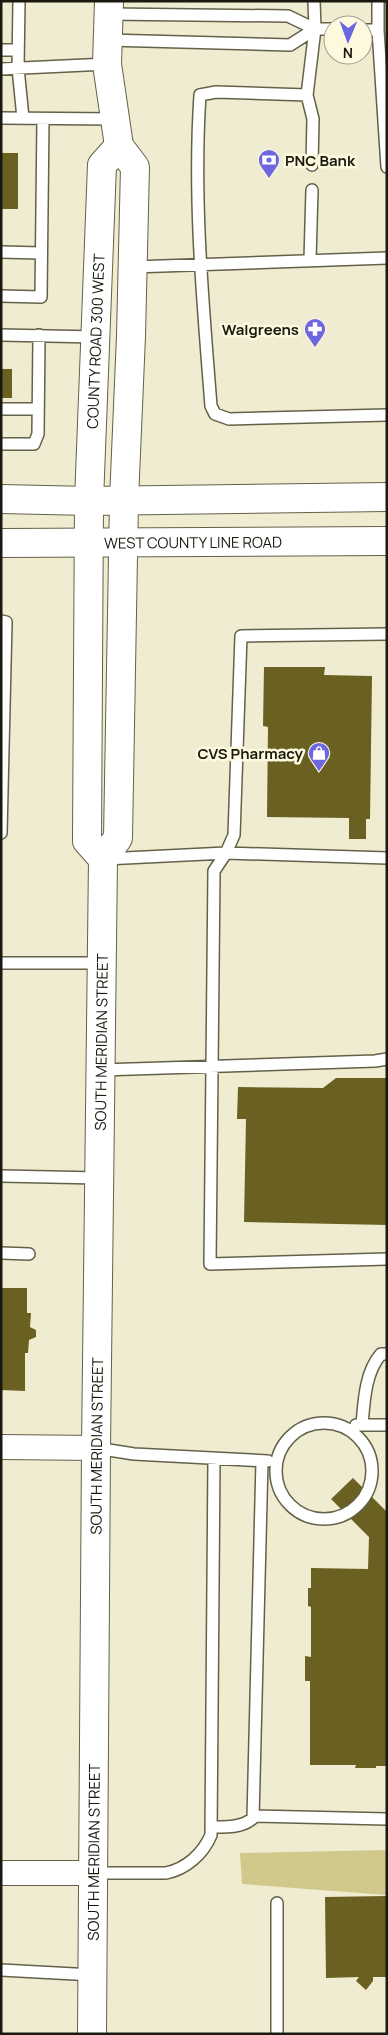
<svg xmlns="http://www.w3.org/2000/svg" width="388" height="2035" viewBox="0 0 388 2035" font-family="Manrope,sans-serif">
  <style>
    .green { fill: #d1c98c }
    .building { fill: #696022 }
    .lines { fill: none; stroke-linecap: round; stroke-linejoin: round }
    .lane-casing { stroke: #646149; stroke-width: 14 }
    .street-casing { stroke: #646149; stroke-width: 26 }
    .primary-casing { stroke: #646149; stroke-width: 30 }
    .lane { stroke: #fff; stroke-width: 11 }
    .street { stroke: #fff; stroke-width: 24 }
    .primary { stroke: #fff; stroke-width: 28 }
    .labels { text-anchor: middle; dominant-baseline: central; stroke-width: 5; stroke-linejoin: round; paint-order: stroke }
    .poi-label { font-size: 15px; font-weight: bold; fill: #1a190f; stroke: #fdf9de; text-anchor: end }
    .street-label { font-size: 15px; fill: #1a190f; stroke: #fdf9de }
  </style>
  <rect width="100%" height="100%" fill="#efecd1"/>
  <path class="green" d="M 387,1850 L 387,1895 L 242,1884 L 240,1853 Z"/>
  <path class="building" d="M 1,153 L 18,153 L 18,209 L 1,209 Z
    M 1,369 L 12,369 L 12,398 L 1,398 Z
    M 264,667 L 325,667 L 324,675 L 372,676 L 370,819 L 366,819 L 366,839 L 349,839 L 349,818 L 267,817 L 268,727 L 263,726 Z
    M 336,1078 L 387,1078 L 387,1225 L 244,1222 L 246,1119 L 237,1119 L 238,1087 L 323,1088 Z
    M 1,1288 L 27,1288 L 27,1313 L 31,1313 L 30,1327 L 36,1330 L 36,1337 L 29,1340 L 28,1353 L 25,1353 L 25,1391 L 1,1390 Z
    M 353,1478 L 387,1512 L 387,1766 L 376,1766 L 376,1768 L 355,1768 L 356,1765 L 310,1765 L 310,1681 L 305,1681 L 305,1656 L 311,1657 L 311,1607 L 308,1606 L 308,1588 L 311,1588 L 311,1568 L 368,1569 L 369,1537 L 331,1499 Z
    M 387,1896 L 387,1977 L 373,1977 L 373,1981 L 366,1990 L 356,1981 L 359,1977 L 326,1978 L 325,1897 Z"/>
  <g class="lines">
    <g class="lane-casing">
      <path id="lane" d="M 19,1 L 18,68 L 23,118
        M 109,14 L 288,16 L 315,29 L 333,29
        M 363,30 L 378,30 L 378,1
        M 378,30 L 387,167
        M 108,40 L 290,45 L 315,29
        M 1,50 L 18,50
        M 1,69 L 107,64
        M 307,95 L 315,29 L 314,1
        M 1,118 L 115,119
        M 312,165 L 313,119 L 307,95 L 216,92 L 200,95 C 193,199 203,303 211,406 L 215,414 L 229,419 L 387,415
        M 1,252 L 41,253
        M 310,260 L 312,190
        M 133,267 L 387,258
        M 1,296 L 41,297 L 43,119
        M 1,335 L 96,337
        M 1,409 L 38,409
        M 1,444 L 34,444 L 38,434 L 39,335
        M 1,621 L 6,622 L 1,833
        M 387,634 L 241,636 L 234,835 L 226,853 L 214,871 L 210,1264 L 387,1259
        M 105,859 L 226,853 L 387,858
        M 1,963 L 103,963
        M 101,1070 L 375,1061 L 387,1059
        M 1,1176 L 99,1178
        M 1,1253 L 29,1254
        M276 1471a48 48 0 1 1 96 0a48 48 0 1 1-96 0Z
        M 356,1425 L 387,1425
        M 362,1425 C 364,1402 365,1372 381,1354 L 387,1354
        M 96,1448 L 134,1454 L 268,1461
        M 254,1816 L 387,1819
        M 211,1827 C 225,1827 242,1828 253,1818 L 262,1461
        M 94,1873 L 166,1873 C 186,1869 203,1854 211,1835 L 214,1458
        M 1,1970 L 93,1975
        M 277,2034 L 277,1903"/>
    </g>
    <g class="street-casing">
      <path id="street" d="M 1,1447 L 96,1448
        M 1,1873 L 94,1873"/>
    </g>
    <g class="primary-casing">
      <g id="primary">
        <path d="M 1,499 L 89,501 L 387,497"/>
        <path id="s1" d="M 1,543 L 387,541"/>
        <path id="s2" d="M 103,859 L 87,841 L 89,501 L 102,165 L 119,146"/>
        <path id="s3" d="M 92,2034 L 96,1448 L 103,859 L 118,838 L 124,500 L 131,336 L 135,167 L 119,146 L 107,64 L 109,1"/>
      </g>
    </g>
    <use href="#lane" class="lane"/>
    <use href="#street" class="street"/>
    <use href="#primary" class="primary"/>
  </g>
  <defs>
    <g id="bank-pin" transform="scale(1.125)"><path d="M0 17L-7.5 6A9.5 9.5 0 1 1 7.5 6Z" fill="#6c66e0" stroke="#fdf9de"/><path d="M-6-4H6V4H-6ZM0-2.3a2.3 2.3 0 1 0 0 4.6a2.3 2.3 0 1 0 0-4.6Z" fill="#fff"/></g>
    <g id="pharmacy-pin" transform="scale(1.125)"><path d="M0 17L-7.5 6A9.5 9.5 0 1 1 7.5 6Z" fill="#6c66e0" stroke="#fdf9de"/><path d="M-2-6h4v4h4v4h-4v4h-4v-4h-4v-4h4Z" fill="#fff"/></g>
    <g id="shop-pin" transform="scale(1.125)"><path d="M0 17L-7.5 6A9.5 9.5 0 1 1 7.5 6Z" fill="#6c66e0" stroke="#fdf9de"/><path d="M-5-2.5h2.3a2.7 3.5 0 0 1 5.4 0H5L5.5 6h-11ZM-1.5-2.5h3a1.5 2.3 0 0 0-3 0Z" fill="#fff"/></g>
  </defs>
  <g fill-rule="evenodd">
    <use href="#bank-pin" x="269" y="160"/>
    <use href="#pharmacy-pin" x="315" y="329"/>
    <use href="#shop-pin" x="319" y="753"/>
  </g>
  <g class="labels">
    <g class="poi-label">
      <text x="285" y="160" text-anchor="start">PNC Bank</text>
      <text x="299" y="329">Walgreens</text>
      <text x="303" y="753">CVS Pharmacy</text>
    </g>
    <g class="street-label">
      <text stroke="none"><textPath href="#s2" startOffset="524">COUNTY ROAD 300 WEST</textPath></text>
      <text stroke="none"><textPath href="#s1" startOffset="192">WEST COUNTY LINE ROAD</textPath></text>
      <text stroke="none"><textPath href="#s3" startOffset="992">SOUTH MERIDIAN STREET</textPath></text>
      <text stroke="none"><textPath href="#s3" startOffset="588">SOUTH MERIDIAN STREET</textPath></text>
      <text stroke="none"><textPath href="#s3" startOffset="182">SOUTH MERIDIAN STREET</textPath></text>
    </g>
  </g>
  <rect width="388" height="2035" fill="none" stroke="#1a190f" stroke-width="5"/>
  <g transform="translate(348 40) rotate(181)"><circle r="24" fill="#fdf9de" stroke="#a29f8b"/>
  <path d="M0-4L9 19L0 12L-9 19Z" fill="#6c66e0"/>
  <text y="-8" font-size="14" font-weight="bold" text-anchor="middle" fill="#1a190f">N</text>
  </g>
</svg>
